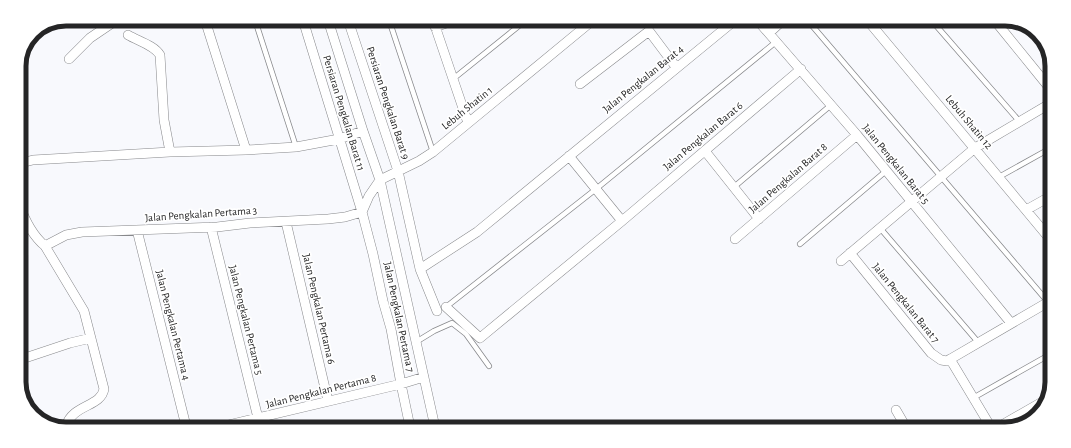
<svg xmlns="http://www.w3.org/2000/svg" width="1071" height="448" viewBox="0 0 1071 448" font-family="'Alegreya Sans',sans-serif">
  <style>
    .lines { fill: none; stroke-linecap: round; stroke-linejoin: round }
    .lane-casing { stroke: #87888b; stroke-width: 6 }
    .street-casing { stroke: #87888b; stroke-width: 10 }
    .lane { stroke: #fff; stroke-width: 4.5 }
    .street { stroke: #fff; stroke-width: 9 }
    .labels { text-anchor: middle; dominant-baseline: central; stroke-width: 3.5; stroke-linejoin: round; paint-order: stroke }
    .street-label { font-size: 11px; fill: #252526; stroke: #fff }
    .rim { fill: none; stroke: #252526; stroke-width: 5 }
  </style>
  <rect width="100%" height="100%" fill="#f8f9fd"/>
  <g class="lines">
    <g class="lane-casing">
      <path id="lane" d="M 255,20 L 296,147
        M 389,20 L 433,152
        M 809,22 L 1048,302
        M 933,22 L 1020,122
        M 453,79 L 525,21
        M 999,177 L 1051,148
        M 734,187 L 831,105
        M 880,228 L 978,342
        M 800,244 L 886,171
        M 446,307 L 596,189 L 777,41
        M 416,342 L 434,331 L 452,323 L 466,334 L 489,366
        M 973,398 L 1049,355"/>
    </g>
    <g class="street-casing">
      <path id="street" d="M 205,20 L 246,150
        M 303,20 L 362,212 L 373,254 L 383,301 L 391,329 L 401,384 L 410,427
        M 328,20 L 363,131 L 380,180 L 435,427
        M 348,20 L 398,171 L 420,269 L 437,311
        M 433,20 L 468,123
        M 759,22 L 857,135 L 1011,323
        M 869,22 L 1050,239
        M 996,22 L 1052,91
        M 435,27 L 455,20
        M 769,33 L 781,22
        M 128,35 C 138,41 154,45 160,55 L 164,120 L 170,152
        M 69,59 L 90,38 L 118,19
        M 580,84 L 649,31 L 676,67
        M 705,151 L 759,219
        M 569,156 L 622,221
        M 19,167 L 25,162 L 33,160 L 170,152 L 246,150 L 296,147 L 339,139 L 363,131
        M 19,204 C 24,218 33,236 45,246 L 84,311 L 104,389 C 101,407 73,404 66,426
        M 1026,210 L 1051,196
        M 362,212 L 369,196 L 380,180 L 419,161 L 433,152 L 592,21
        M 286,222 L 328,401
        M 211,227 L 258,418
        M 137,230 L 186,426
        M 735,239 L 857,135
        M 45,246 L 66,235 L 82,232 L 217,227 L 250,223 L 328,219 L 345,217 L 362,212
        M 850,253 L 931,353 L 941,360 L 947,361 L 1050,301
        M 841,261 L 975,148 L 1051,103
        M 420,269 L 477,232 L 734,21
        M 446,307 L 480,338 L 622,221 L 801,69
        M 950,359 L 992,429
        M 19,360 L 70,343 L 91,338
        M 896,410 L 907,429
        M 224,426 L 401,384 L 424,377
        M 995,429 L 1049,398"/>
    </g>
    <use href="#lane" class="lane"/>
    <use href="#street" class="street"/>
  </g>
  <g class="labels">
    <g class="street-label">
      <text transform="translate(643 79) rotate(-39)">Jalan Pengkalan Barat 4</text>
      <text transform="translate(388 103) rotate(72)">Persiaran Pengkalan Barat 9</text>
      <text transform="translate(467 108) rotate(-39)">Lebuh Shatin 1</text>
      <text transform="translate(344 113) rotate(73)">Persiaran Pengkalan Barat 11</text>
      <text transform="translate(969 122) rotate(50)">Lebuh Shatin 12</text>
      <text transform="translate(703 136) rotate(-40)">Jalan Pengkalan Barat 6</text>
      <text transform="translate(896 164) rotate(51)">Jalan Pengkalan Barat 5</text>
      <text transform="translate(788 178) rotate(-41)">Jalan Pengkalan Barat 8</text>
      <text transform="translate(201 214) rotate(-4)">Jalan Pengkalan Pertama 3</text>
      <text transform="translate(906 303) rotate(51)">Jalan Pengkalan Barat 7</text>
      <text transform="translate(319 309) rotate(77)">Jalan Pengkalan Pertama 6</text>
      <text transform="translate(399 317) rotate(78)">Jalan Pengkalan Pertama 7</text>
      <text transform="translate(246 320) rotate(76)">Jalan Pengkalan Pertama 5</text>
      <text transform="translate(173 325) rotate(76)">Jalan Pengkalan Pertama 4</text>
      <text transform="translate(321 391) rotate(-14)">Jalan Pengkalan Pertama 8</text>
    </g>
  </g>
  <path d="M0 0H1071V448H0ZM66 26H1005A40 40 0 0 1 1045 66V382A40 40 0 0 1 1005 422H66A40 40 0 0 1 26 382V66A40 40 0 0 1 66 26Z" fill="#fff" fill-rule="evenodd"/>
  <path class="rim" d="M66 26H1005A40 40 0 0 1 1045 66V382A40 40 0 0 1 1005 422H66A40 40 0 0 1 26 382V66A40 40 0 0 1 66 26Z"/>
</svg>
